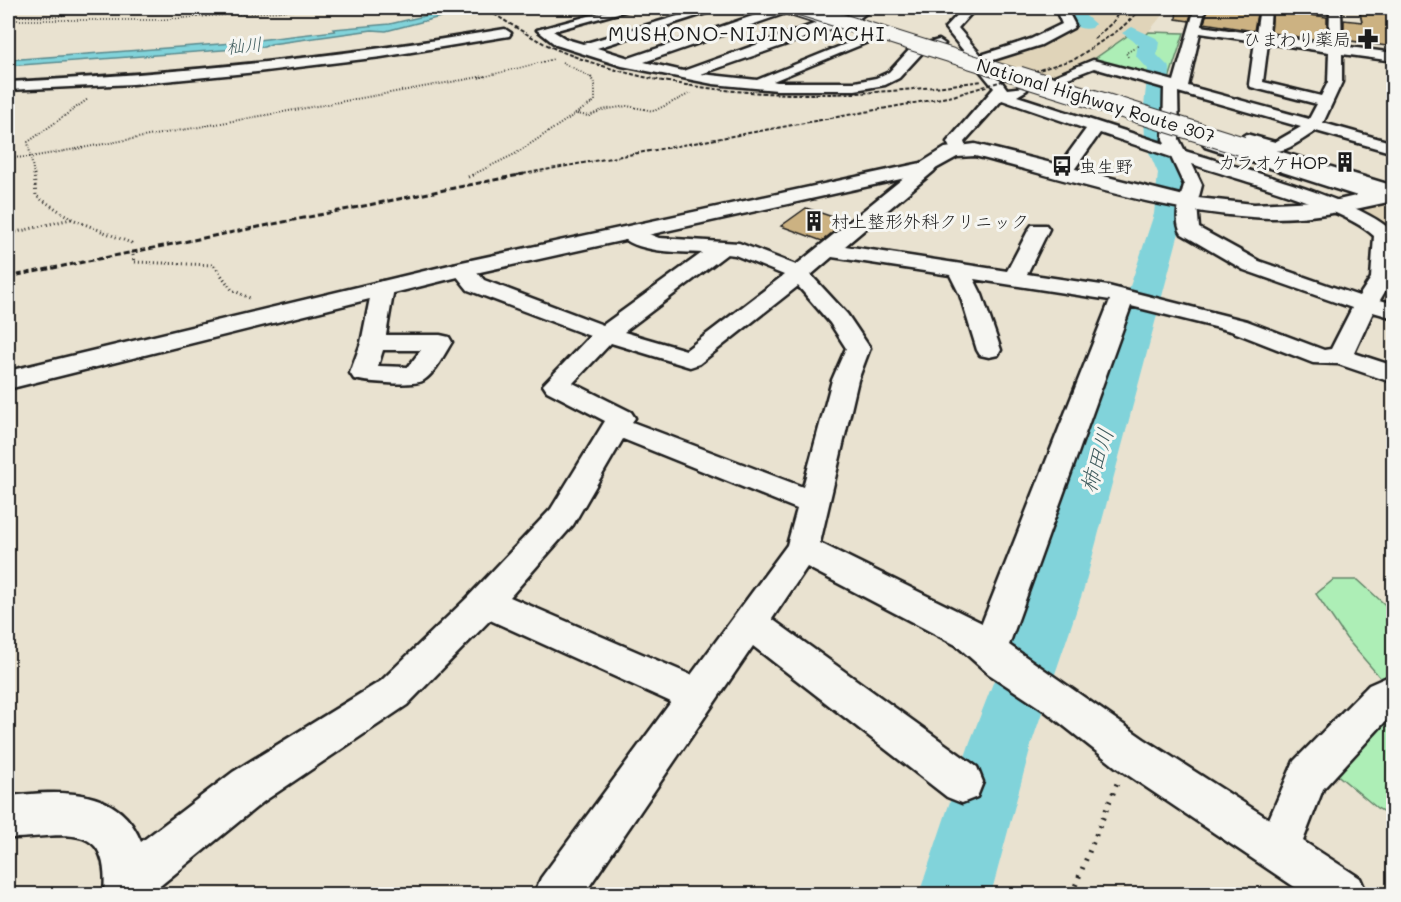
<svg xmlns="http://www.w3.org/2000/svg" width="1401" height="902" viewBox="0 0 1401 902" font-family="Mali,'Klee One',sans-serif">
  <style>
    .built { fill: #e0d4b9 }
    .green { fill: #adeeb6; stroke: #648569; stroke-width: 1.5 }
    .water { fill: #81d3da; stroke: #598a8e; stroke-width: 1.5 }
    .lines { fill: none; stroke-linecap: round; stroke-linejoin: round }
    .river { fill: #81d3da; fill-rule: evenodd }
    .building { fill: #ccb282; stroke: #1c1c1c; stroke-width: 1.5 }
    .street-casing { stroke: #1c1c1c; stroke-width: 5 }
    .secondary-casing { stroke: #1c1c1c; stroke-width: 5 }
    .highway-casing { stroke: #1c1c1c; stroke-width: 5 }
    .path-far3 { stroke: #1c1c1c; stroke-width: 1.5; stroke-dasharray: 1 2; stroke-linecap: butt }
    .path-far2 { stroke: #1c1c1c; stroke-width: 2; stroke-dasharray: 1 2; stroke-linecap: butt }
    .path-far1 { stroke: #1c1c1c; stroke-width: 3; stroke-dasharray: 1 3; stroke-linecap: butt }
    .path { stroke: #1c1c1c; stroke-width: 5; stroke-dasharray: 2 7; stroke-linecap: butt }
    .street { fill: #f6f6f2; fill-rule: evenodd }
    .secondary { fill: #f6f6f2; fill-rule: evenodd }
    .highway { fill: #f6f6f2; fill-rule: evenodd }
    .rail-far1 { stroke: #1c1c1c; stroke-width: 2; stroke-dasharray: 4 2; stroke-linecap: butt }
    .rail { stroke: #1c1c1c; stroke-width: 3; stroke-dasharray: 6 3; stroke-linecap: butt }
    .highway-bridge-far1-casing { stroke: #1c1c1c; stroke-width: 16; stroke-linecap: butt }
    .highway-bridge-casing { stroke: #1c1c1c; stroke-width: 21; stroke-linecap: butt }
    .highway-bridge-far1 { stroke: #f6f6f2; stroke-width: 14 }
    .highway-bridge { stroke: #f6f6f2; stroke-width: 19 }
    .labels { text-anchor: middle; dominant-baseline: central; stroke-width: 6; stroke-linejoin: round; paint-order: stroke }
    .far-poi-label { font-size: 18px; fill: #1c1c1c; stroke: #f6f6f2; text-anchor: end }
    .far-water-label { font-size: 18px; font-style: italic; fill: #3f5c5e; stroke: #f6f6f2 }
    .far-street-label { font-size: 18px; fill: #1c1c1c; stroke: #f6f6f2 }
    .far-quarter-label { font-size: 20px; letter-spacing: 1.5px; fill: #1c1c1c; stroke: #f6f6f2 }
    .water-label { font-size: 22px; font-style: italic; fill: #3f5c5e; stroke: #f6f6f2 }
  </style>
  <rect width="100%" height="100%" fill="#e9e2d0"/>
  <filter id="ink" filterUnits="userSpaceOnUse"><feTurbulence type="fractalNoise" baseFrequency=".0167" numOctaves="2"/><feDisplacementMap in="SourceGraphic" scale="12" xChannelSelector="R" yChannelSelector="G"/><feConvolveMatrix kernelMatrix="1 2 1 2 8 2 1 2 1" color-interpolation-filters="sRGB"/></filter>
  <g filter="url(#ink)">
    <path class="built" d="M 1076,8 L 1168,8 L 1146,35 L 1130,35 L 1090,62 L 1045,79 L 986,61 L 1039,45 L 1070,20 L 1082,26 L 1086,23 L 1080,19 Z
      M 1391,198 L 1393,199 L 1393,257 L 1391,233 L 1350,210 Z"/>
    <path class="green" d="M 1149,32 L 1184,33 L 1168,82 L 1090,62 L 1130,34 L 1146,35 Z
      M 1333,580 L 1358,580 L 1393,612 L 1393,817 L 1377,808 L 1334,772 L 1384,682 L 1346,638 L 1316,594 Z"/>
    <path class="water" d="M 458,8 L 514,8 L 497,11 L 485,9 L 475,13 L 444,16 L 386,31 L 372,30 L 271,44 L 264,47 L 8,66 L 8,60 L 233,43 L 335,31 L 333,29 L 390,24 Z"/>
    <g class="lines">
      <path class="river" d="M 1059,8 L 1077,8 L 1095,24 L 1092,28 C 1076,32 1066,20 1059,8 Z
        M 1132,27 L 1156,38 L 1159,42 L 1157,55 L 1170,68 L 1168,106 L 1171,143 L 1186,173 L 1184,214 L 1084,588 L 1032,742 L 991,894 L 919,894 L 970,742 L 1030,588 L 1154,214 L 1158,173 L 1145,143 L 1144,106 L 1148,69 L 1136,56 L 1138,44 L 1122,33 Z"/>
    </g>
    <path class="building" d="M 1177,8 L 1193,8 L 1189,21 L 1176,19 Z
      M 1208,8 L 1258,8 L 1254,31 L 1204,23 Z
      M 1273,8 L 1301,8 L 1301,14 L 1327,17 L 1327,41 L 1271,33 Z
      M 1359,8 L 1394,8 L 1394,47 L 1344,40 L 1344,20 L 1362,22 Z
      M 806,208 L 842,220 L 839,223 L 843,224 L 822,241 L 781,226 Z"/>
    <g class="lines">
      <g class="street-casing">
        <path id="street" d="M 618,8 L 636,8 L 553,31 L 566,39 L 583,44 L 705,8 L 722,8 L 597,48 L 629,58 L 776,8 L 792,8 L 836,21 L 836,27 L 701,74 L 757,80 L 870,34 L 874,33 L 880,37 L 773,81 L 777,82 L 855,82 L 876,78 L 889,72 L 912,47 L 939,40 L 945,44 L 922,53 L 899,78 L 885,85 L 855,90 L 777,90 L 713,84 L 622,66 L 556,45 L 537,30 ZM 786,13 L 817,23 L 683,71 L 644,62 Z
          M 859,8 L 872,8 L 856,21 L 848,21 L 848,15 Z
          M 964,8 L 976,8 L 958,28 L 981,55 L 1031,39 L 1062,24 L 1055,8 L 1066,8 L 1075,25 L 1073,28 L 1041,45 L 987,62 L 1007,89 L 1025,87 L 1027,90 L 1017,96 L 1165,144 L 1163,139 L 1164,88 L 1094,68 L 1052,84 L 1045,80 L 1093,60 L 1174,81 L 1195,8 L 1206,8 L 1201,26 L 1256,34 L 1260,8 L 1271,8 L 1269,36 L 1329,44 L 1330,8 L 1341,8 L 1342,46 L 1394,53 L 1394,61 L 1342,54 L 1342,82 L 1323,123 L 1394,143 L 1394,153 L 1316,131 C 1278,155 1284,155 1240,142 L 1238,139 L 1246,134 L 1275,142 L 1301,127 L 1178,92 L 1179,139 L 1185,151 C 1229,165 1370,202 1394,234 L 1393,278 L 1380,300 L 1394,304 L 1394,318 L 1373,312 L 1354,353 L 1394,366 L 1394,383 L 1338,364 L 1313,363 L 1231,331 L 1131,306 L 1009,645 L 1144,739 L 1269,819 L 1294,761 L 1369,685 L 1394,674 L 1394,712 L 1323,789 L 1303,841 L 1360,878 L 1367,894 L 1305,894 L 1116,767 L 1045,711 L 989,674 L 956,645 L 807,567 L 772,619 L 977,767 L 983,782 L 977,797 L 962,803 L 947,797 L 753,646 L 584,894 L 534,894 L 541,878 L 671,702 L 490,620 L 407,705 L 263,802 L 150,894 L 104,894 C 111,816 61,838 8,838 L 8,796 C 59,791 119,785 141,842 L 233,772 L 381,681 L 467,598 L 551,509 L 605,421 L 547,391 L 543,385 L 590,336 L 468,290 L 451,269 L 454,264 L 470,264 L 484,280 L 603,325 L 702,253 C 680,252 632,253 619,233 L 622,229 L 636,229 L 659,238 L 739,243 L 796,265 L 922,163 L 928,162 L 937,167 L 934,171 L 845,246 L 1007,271 L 1029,229 L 1032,225 L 1046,225 L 1049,229 L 1027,274 L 1108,286 L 1247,321 L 1324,350 L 1331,349 L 1352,308 L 1244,270 L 1182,234 C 1173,221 1180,199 1184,185 L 1171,157 L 1100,133 L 1069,177 L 1057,177 L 1054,173 L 1086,129 L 1002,100 L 964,142 L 967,150 L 965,154 L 953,154 L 947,142 L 994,88 L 945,28 ZM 1200,33 L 1255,41 L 1249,84 L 1251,87 L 1317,104 L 1309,119 L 1188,86 ZM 1268,43 L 1329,52 L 1328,82 L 1321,96 L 1263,82 ZM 1192,164 C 1235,179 1345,207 1374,236 L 1371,278 L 1359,296 L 1259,261 L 1199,228 L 1197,204 L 1202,185 ZM 727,254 L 735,255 L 784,275 L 686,350 L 624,332 ZM 832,257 L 950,275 L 960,295 L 977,350 L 980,355 L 989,357 L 998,355 L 1001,350 L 982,295 L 974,279 L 1110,300 L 982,623 L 820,543 L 858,380 L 870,348 L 847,314 L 811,275 ZM 798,286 L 830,323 L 846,348 L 832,380 L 803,487 L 632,422 L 635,418 L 631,412 L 573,383 L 611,343 L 690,367 L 699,364 ZM 623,439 L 797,509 L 787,545 L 691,675 L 510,597 L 573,525 Z
          M 505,29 L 511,33 L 509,36 L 381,57 L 257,72 L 133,84 L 8,90 L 8,82 C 175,74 340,57 505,29 Z
          M 1211,138 L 1387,193 L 1389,197 L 1380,203 L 1373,201 L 1205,147 L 1203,143 L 1205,139 Z
          M 383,281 L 391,283 L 394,288 L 386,335 L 440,335 L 449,337 L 452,342 C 445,353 435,373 424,380 C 415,387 366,382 354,379 L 350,373 L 361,343 L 372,288 L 375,283 ZM 383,350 L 421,350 L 408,367 L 378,366 Z"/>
      </g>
      <g class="secondary-casing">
        <path id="secondary" d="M 975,144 L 1188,197 L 1254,204 L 1338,200 L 1373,192 L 1394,181 L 1394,197 L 1388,202 C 1344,212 1297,221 1252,217 C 1158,211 1066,179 975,156 L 957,157 L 928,173 L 462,276 L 8,389 L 8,371 L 462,262 L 907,166 L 921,163 L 945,148 Z"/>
      </g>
      <g class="highway-casing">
        <path id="highway" d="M 1242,140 L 1394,186 L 1394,199 L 1235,150 L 1232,146 Z"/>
      </g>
      <path class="path-far3" d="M 8,16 L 56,17 L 90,8
        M 8,20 L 154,20 L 329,8
        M 1128,57 L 1126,53 L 1140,45
        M 562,62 L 592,78
        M 479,78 L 554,59"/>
      <path class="path-far2" d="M 577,114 L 589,116 L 602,110 L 627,106 L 654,111 L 691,93
        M 8,158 L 31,157 L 485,76
        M 34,175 L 28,142 L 88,99
        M 472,175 L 515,154 L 595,101 L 595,85 L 590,76"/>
      <path class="path-far1" d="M 34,174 L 36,196 L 72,219 L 131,243 L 132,246
        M 468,177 L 475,174
        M 8,234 L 71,219
        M 133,255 L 134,262 L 214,265 L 232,290 L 252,299"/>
      <path class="path" d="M 1072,894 L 1118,781"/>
      <use href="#street" class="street"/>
      <use href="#secondary" class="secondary"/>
      <use href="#highway" class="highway"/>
      <path class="rail-far1" d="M 484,8 C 511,24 538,43 568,54 C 698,104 846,100 982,81
        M 1094,39 L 1113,22 L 1121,8
        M 517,175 L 953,96 L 1075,59 L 1120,29 L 1143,8"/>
      <path class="rail" d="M 8,277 L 524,174"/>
      <g class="highway-bridge-far1-casing">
        <path id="highway-bridge-far1" d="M 800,8 L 1023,78"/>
      </g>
      <g class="highway-bridge-casing">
        <path id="highway-bridge" d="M 1019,76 L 1242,146"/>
      </g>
      <use href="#highway-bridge-far1" class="highway-bridge-far1"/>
      <use href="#highway-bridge" class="highway-bridge"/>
    </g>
  </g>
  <defs>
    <g id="pharmacy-bare" transform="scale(1.62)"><path d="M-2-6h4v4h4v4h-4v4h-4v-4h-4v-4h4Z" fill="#1c1c1c" stroke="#f6f6f2" stroke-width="2.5" paint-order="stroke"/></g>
    <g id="building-bare" transform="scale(1.62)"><path d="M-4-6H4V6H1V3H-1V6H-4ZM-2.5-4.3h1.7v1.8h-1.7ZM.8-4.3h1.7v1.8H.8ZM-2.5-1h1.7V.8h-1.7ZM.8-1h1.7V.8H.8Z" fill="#1c1c1c" stroke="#f6f6f2" stroke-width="2.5" paint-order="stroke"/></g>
    <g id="bus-bare" transform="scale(1.62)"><path d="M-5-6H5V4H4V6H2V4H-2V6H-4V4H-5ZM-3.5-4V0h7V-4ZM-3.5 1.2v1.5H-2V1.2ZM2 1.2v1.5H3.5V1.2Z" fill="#1c1c1c" stroke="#f6f6f2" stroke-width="2.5" paint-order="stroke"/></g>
  </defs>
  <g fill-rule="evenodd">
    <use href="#pharmacy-bare" x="1368" y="39"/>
    <use href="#building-bare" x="1345" y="162"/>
    <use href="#bus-bare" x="1062" y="166"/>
    <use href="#building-bare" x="814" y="221"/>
  </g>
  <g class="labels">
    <g class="far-poi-label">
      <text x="1351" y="39">ひまわり薬局</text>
      <text x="1328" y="162">カラオケHOP</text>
      <text x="1079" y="166" text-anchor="start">虫生野</text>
      <text x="831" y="221" text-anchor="start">村上整形外科クリニック</text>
    </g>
    <g class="far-water-label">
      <text transform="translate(244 45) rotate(-6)">杣川</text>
    </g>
    <g class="far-street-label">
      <text transform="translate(1096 100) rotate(17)">National Highway Route 307</text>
    </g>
    <g class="far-quarter-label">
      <text x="747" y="33">MUSHONO-NIJINOMACHI</text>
    </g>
    <g class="water-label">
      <text transform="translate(1096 460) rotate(-73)">柿田川</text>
    </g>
  </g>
  <rect width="1401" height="902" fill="none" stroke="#f6f6f2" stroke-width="30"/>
  <rect x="15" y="15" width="1371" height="872" fill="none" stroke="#1c1c1c" stroke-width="2" filter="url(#ink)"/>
</svg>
